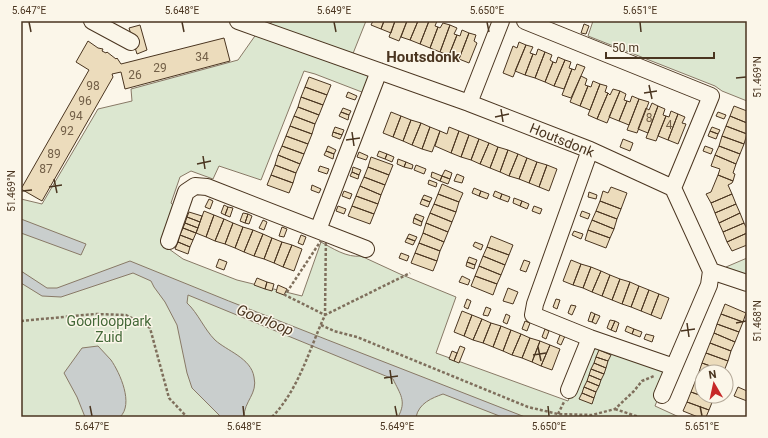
<svg xmlns="http://www.w3.org/2000/svg" width="768" height="438" viewBox="0 0 768 438" font-family="Roboto,sans-serif">
  <style>
    .green { fill: #dce7d0; stroke: #887966 }
    .water { fill: #c9cecd; stroke: #887966 }
    .building { fill: #ecdcbc; stroke: #4a3520 }
    .lines { fill: none; stroke-linecap: round; stroke-linejoin: round }
    .minor-casing { stroke: #4a3520; stroke-width: 18 }
    .path { stroke: #7f6f5c; stroke-width: 2.5; stroke-dasharray: 3 2; stroke-linecap: butt }
    .minor { stroke: #fbf6e9; stroke-width: 16 }
    .ticks { fill: none; stroke: #4a3520; stroke-width: 1.5 }
    .labels { text-anchor: middle; dominant-baseline: central; stroke-width: 3; stroke-linejoin: round; paint-order: stroke }
    .number-label { font-size: 12px; fill: #725f47 }
    .street-label { font-size: 14px; fill: #4a3520; stroke: #fbf6e9 }
    .park-label { font-size: 14px; fill: #436837; stroke: #fbf6e9 }
    .neighbourhood-label { font-size: 15px; font-weight: bold; fill: #4a3520; stroke: #fbf6e9 }
    .water-label { font-size: 15px; font-style: italic; fill: #4a3520; stroke: #fbf6e9 }
    .neatline { fill: none; stroke: #4a3520; stroke-width: 1.5 }
    .ticks-label { font-size: 10px; text-anchor: middle; fill: #4a3520 }
  </style>
  <rect width="100%" height="100%" fill="#fbf6e9"/>
  <path class="green" d="M 272,21 L 366,21 L 352,56 L 270,25 Z
    M 593,21 L 747,21 L 747,101 L 722,91 L 715,86 L 588,36 Z
    M 257,33 L 374,78 L 367,94 L 315,74 L 304,71 L 261,180 L 219,166 L 213,179 L 191,171 L 180,177 L 171,203 L 176,208 L 162,244 L 183,259 L 237,280 L 302,296 L 321,242 C 332,248 347,258 361,256 L 400,274 L 456,297 L 436,353 L 568,401 L 591,344 L 668,373 L 655,406 L 679,417 L 21,417 L 21,199 L 42,204 L 98,109 L 132,101 L 131,89 L 238,60 Z
    M 747,258 L 747,280 L 733,273 L 726,267 Z"/>
  <path class="water" d="M 21,219 L 86,244 L 81,255 L 21,233 Z
    M 130,261 C 261,315 393,365 525,417 L 502,417 L 443,394 C 432,398 419,403 416,417 L 398,417 C 407,401 400,394 393,379 L 188,295 L 187,303 C 198,313 204,329 215,340 C 227,351 251,358 254,377 C 258,394 244,401 244,417 L 221,417 L 192,388 L 187,373 L 177,325 L 165,302 L 154,287 L 151,281 L 133,273 L 61,297 L 42,296 L 21,283 L 21,271 L 47,288 L 57,288 Z
    M 98,346 C 102,351 107,355 111,360 C 120,373 134,404 120,417 L 85,417 L 77,397 L 64,373 L 82,348 Z"/>
  <path class="building" d="M 373,21 L 384,21 L 381,29 L 371,25 Z
    M 384,21 L 395,21 L 391,33 L 381,29 Z
    M 395,21 L 407,21 L 399,41 L 389,37 Z
    M 407,21 L 418,21 L 410,40 L 401,37 Z
    M 418,21 L 429,21 L 420,44 L 410,40 Z
    M 429,21 L 437,21 L 435,26 L 438,27 L 430,48 L 420,44 Z
    M 443,23 L 450,25 L 440,52 L 430,48 L 438,27 L 440,28 Z
    M 584,24 L 589,26 L 586,34 L 581,33 Z
    M 140,25 L 147,50 L 137,54 L 129,28 Z
    M 450,25 L 457,28 L 454,34 L 457,35 L 449,55 L 440,52 Z
    M 462,30 L 469,33 L 459,59 L 449,55 L 457,35 L 460,36 Z
    M 469,33 L 476,35 L 474,41 L 477,43 L 469,63 L 459,59 Z
    M 224,38 L 230,61 L 125,89 L 121,72 L 112,74 L 113,77 L 42,201 L 21,189 L 89,70 L 76,62 L 88,41 L 98,48 L 103,49 L 102,51 L 106,53 L 107,52 L 116,59 L 117,58 L 121,64 Z
    M 519,42 L 526,45 L 513,77 L 503,73 L 513,46 L 517,48 Z
    M 526,45 L 533,47 L 530,53 L 533,54 L 525,75 L 515,71 Z
    M 538,49 L 545,52 L 535,78 L 525,75 L 533,54 L 536,55 Z
    M 545,52 L 552,55 L 550,60 L 553,62 L 545,82 L 535,78 Z
    M 558,57 L 565,60 L 554,86 L 545,82 L 553,62 L 556,63 Z
    M 565,60 L 571,62 L 569,68 L 572,69 L 564,89 L 554,86 Z
    M 577,64 L 585,67 L 571,98 L 562,95 L 572,69 L 575,70 Z
    M 581,76 L 587,79 L 585,85 L 588,86 L 580,106 L 570,102 Z
    M 309,77 L 331,85 L 327,95 L 305,87 Z
    M 593,81 L 600,84 L 590,110 L 580,106 L 588,86 L 591,87 Z
    M 600,84 L 607,86 L 605,92 L 608,93 L 597,119 L 588,115 Z
    M 305,87 L 327,95 L 323,105 L 301,97 Z
    M 613,89 L 620,91 L 607,123 L 597,119 L 608,93 L 610,95 Z
    M 620,91 L 626,94 L 624,100 L 627,101 L 619,121 L 609,117 Z
    M 348,92 L 357,96 L 355,100 L 346,97 Z
    M 632,96 L 639,99 L 629,125 L 619,121 L 627,101 L 630,102 Z
    M 301,97 L 323,105 L 319,115 L 298,107 Z
    M 639,99 L 649,102 L 637,133 L 627,130 Z
    M 652,103 L 658,106 L 648,133 L 638,129 L 646,108 L 649,110 Z
    M 658,106 L 665,109 L 663,115 L 666,116 L 656,141 L 646,138 Z
    M 734,106 L 747,111 L 747,123 L 730,116 Z
    M 298,107 L 319,115 L 315,124 L 294,116 Z
    M 343,108 L 351,111 L 349,115 L 341,112 Z
    M 671,111 L 678,114 L 668,140 L 658,136 L 666,116 L 669,117 Z
    M 341,112 L 349,115 L 348,120 L 339,116 Z
    M 391,112 L 401,116 L 393,137 L 383,133 Z
    M 718,112 L 726,115 L 724,119 L 716,116 Z
    M 678,114 L 685,117 L 682,123 L 686,124 L 678,144 L 668,140 Z
    M 294,116 L 315,124 L 312,134 L 290,126 Z
    M 401,116 L 411,120 L 403,141 L 393,137 Z
    M 730,116 L 747,123 L 747,134 L 726,126 Z
    M 411,120 L 421,123 L 412,145 L 403,141 Z
    M 421,123 L 430,127 L 422,149 L 412,145 Z
    M 290,126 L 312,134 L 308,144 L 286,136 Z
    M 726,126 L 747,134 L 744,144 L 722,136 Z
    M 335,127 L 344,130 L 342,135 L 333,132 Z
    M 430,127 L 440,131 L 432,152 L 422,149 Z
    M 449,127 L 459,131 L 451,153 L 435,146 L 440,131 L 447,134 Z
    M 712,127 L 720,130 L 718,134 L 710,131 Z
    M 459,131 L 469,135 L 461,157 L 451,153 Z
    M 710,131 L 718,134 L 716,139 L 708,136 Z
    M 333,132 L 342,135 L 340,139 L 332,136 Z
    M 469,135 L 479,139 L 471,160 L 461,157 Z
    M 286,136 L 308,144 L 304,154 L 282,146 Z
    M 722,136 L 744,144 L 740,154 L 719,146 Z
    M 479,139 L 489,143 L 480,164 L 471,160 Z
    M 623,139 L 633,143 L 630,151 L 620,147 Z
    M 489,143 L 498,147 L 490,168 L 480,164 Z
    M 282,146 L 304,154 L 300,164 L 278,155 Z
    M 328,146 L 336,150 L 334,154 L 326,151 Z
    M 705,146 L 713,149 L 711,154 L 703,151 Z
    M 719,146 L 740,154 L 736,164 L 715,155 Z
    M 498,147 L 508,150 L 500,172 L 490,168 Z
    M 508,150 L 518,154 L 509,176 L 500,172 Z
    M 326,151 L 334,154 L 333,159 L 324,155 Z
    M 379,151 L 387,154 L 385,159 L 377,156 Z
    M 359,152 L 368,156 L 366,160 L 357,157 Z
    M 387,154 L 394,157 L 392,162 L 385,159 Z
    M 518,154 L 527,158 L 519,179 L 509,176 Z
    M 278,155 L 300,164 L 296,173 L 275,165 Z
    M 715,155 L 736,164 L 733,173 L 735,174 L 733,181 L 718,175 L 720,169 L 711,166 Z
    M 371,157 L 393,165 L 389,175 L 368,167 Z
    M 527,158 L 537,162 L 529,183 L 519,179 Z
    M 398,159 L 406,162 L 404,167 L 397,164 Z
    M 406,162 L 413,165 L 412,169 L 404,167 Z
    M 537,162 L 547,165 L 539,187 L 529,183 Z
    M 275,165 L 296,173 L 293,183 L 271,175 Z
    M 416,165 L 426,169 L 424,174 L 414,170 Z
    M 547,165 L 557,169 L 549,191 L 539,187 Z
    M 320,166 L 329,169 L 327,174 L 318,171 Z
    M 353,167 L 361,170 L 359,175 L 352,172 Z
    M 368,167 L 389,175 L 385,185 L 364,177 Z
    M 445,170 L 452,173 L 450,179 L 442,176 Z
    M 352,172 L 359,175 L 358,179 L 350,176 Z
    M 432,172 L 442,176 L 440,181 L 431,177 Z
    M 457,174 L 464,177 L 462,183 L 454,181 Z
    M 271,175 L 293,183 L 289,193 L 267,185 Z
    M 718,175 L 733,181 L 732,183 L 728,185 L 732,194 L 711,203 L 706,194 L 711,192 Z
    M 442,176 L 450,179 L 448,184 L 440,181 Z
    M 364,177 L 385,185 L 381,195 L 360,186 Z
    M 429,180 L 437,183 L 436,187 L 428,184 Z
    M 442,184 L 463,193 L 459,202 L 438,194 Z
    M 312,185 L 321,189 L 319,193 L 311,190 Z
    M 360,186 L 381,195 L 378,204 L 356,196 Z
    M 611,187 L 627,193 L 621,209 L 600,201 L 603,191 L 608,193 Z
    M 474,188 L 481,191 L 479,196 L 472,193 Z
    M 344,191 L 352,194 L 350,199 L 342,196 Z
    M 481,191 L 489,194 L 487,199 L 479,196 Z
    M 495,191 L 502,194 L 500,199 L 493,196 Z
    M 589,192 L 597,195 L 596,199 L 588,197 Z
    M 438,194 L 459,202 L 456,212 L 434,204 Z
    M 502,194 L 510,197 L 508,202 L 500,199 Z
    M 732,194 L 736,204 L 715,213 L 711,203 Z
    M 424,195 L 432,198 L 430,202 L 422,199 Z
    M 356,196 L 378,204 L 374,214 L 352,206 Z
    M 514,198 L 522,201 L 520,206 L 513,203 Z
    M 209,199 L 213,201 L 210,209 L 205,207 Z
    M 422,199 L 430,202 L 428,207 L 420,204 Z
    M 522,201 L 529,204 L 527,209 L 520,206 Z
    M 600,201 L 621,209 L 617,219 L 596,211 Z
    M 434,204 L 456,212 L 452,222 L 430,213 Z
    M 736,204 L 740,213 L 719,223 L 715,213 Z
    M 224,205 L 228,207 L 225,215 L 221,213 Z
    M 338,206 L 346,209 L 344,214 L 336,211 Z
    M 352,206 L 374,214 L 370,224 L 348,216 Z
    M 534,206 L 542,209 L 540,214 L 532,211 Z
    M 228,207 L 233,208 L 230,217 L 225,215 Z
    M 204,211 L 214,215 L 206,237 L 196,233 Z
    M 582,211 L 590,214 L 588,219 L 580,216 Z
    M 596,211 L 617,219 L 614,229 L 592,220 Z
    M 189,212 L 202,216 L 200,222 L 187,217 Z
    M 243,213 L 248,214 L 245,223 L 240,221 Z
    M 430,213 L 452,222 L 448,232 L 426,223 Z
    M 740,213 L 744,223 L 723,232 L 719,223 Z
    M 248,214 L 252,216 L 249,224 L 245,223 Z
    M 416,214 L 424,217 L 422,222 L 414,218 Z
    M 214,215 L 224,219 L 215,241 L 206,237 Z
    M 187,217 L 200,222 L 198,228 L 185,223 Z
    M 414,218 L 422,222 L 421,226 L 413,223 Z
    M 224,219 L 233,223 L 225,244 L 215,241 Z
    M 263,220 L 267,222 L 264,230 L 259,228 Z
    M 592,220 L 614,229 L 610,238 L 588,230 Z
    M 185,223 L 198,228 L 196,233 L 183,228 Z
    M 233,223 L 243,227 L 235,248 L 225,244 Z
    M 426,223 L 448,232 L 444,242 L 423,233 Z
    M 744,223 L 747,229 L 747,233 L 727,242 L 723,232 Z
    M 243,227 L 253,230 L 244,252 L 235,248 Z
    M 282,227 L 287,229 L 284,237 L 279,236 Z
    M 183,228 L 196,233 L 193,240 L 180,235 Z
    M 253,230 L 263,234 L 254,256 L 244,252 Z
    M 588,230 L 610,238 L 606,248 L 585,240 Z
    M 574,231 L 583,234 L 581,239 L 572,235 Z
    M 423,233 L 444,242 L 440,251 L 419,243 Z
    M 747,233 L 747,245 L 732,251 L 727,242 Z
    M 263,234 L 272,238 L 264,259 L 254,256 Z
    M 409,234 L 417,237 L 415,241 L 407,238 Z
    M 180,235 L 193,240 L 190,247 L 178,242 Z
    M 301,235 L 306,237 L 303,245 L 298,243 Z
    M 491,236 L 513,245 L 509,255 L 487,247 Z
    M 272,238 L 282,242 L 274,263 L 264,259 Z
    M 407,238 L 415,241 L 413,245 L 405,242 Z
    M 178,242 L 190,247 L 188,254 L 175,249 Z
    M 282,242 L 292,245 L 283,267 L 274,263 Z
    M 475,242 L 483,245 L 481,250 L 473,246 Z
    M 419,243 L 440,251 L 437,261 L 415,253 Z
    M 292,245 L 302,249 L 294,271 L 283,267 Z
    M 487,247 L 509,255 L 505,265 L 483,256 Z
    M 401,253 L 409,256 L 407,261 L 399,258 Z
    M 415,253 L 437,261 L 433,271 L 411,263 Z
    M 483,256 L 505,265 L 501,275 L 479,266 Z
    M 469,257 L 477,260 L 475,265 L 467,262 Z
    M 219,259 L 227,262 L 224,270 L 216,267 Z
    M 524,260 L 530,262 L 526,272 L 520,270 Z
    M 571,260 L 581,264 L 573,285 L 563,281 Z
    M 467,262 L 475,265 L 474,269 L 466,266 Z
    M 581,264 L 591,267 L 583,288 L 573,285 Z
    M 479,266 L 501,275 L 497,284 L 475,276 Z
    M 591,267 L 601,271 L 592,292 L 583,288 Z
    M 601,271 L 610,275 L 602,296 L 592,292 Z
    M 610,275 L 620,279 L 612,300 L 602,296 Z
    M 462,276 L 470,280 L 468,285 L 459,282 Z
    M 475,276 L 497,284 L 493,295 L 471,286 Z
    M 257,278 L 267,282 L 265,289 L 254,285 Z
    M 620,279 L 630,282 L 622,304 L 612,300 Z
    M 267,282 L 274,284 L 272,291 L 265,289 Z
    M 630,282 L 639,286 L 631,307 L 622,304 Z
    M 278,285 L 287,289 L 284,295 L 276,292 Z
    M 639,286 L 649,290 L 641,311 L 631,307 Z
    M 508,288 L 518,292 L 513,304 L 503,301 Z
    M 649,290 L 659,294 L 651,315 L 641,311 Z
    M 659,294 L 669,298 L 661,319 L 651,315 Z
    M 467,299 L 471,301 L 468,309 L 464,307 Z
    M 556,299 L 560,300 L 557,309 L 553,307 Z
    M 725,304 L 746,313 L 743,322 L 721,314 Z
    M 571,305 L 576,306 L 572,315 L 568,313 Z
    M 486,307 L 491,309 L 488,316 L 483,315 Z
    M 462,311 L 472,315 L 464,336 L 454,332 Z
    M 591,312 L 595,314 L 592,322 L 588,321 Z
    M 506,314 L 510,316 L 507,324 L 503,322 Z
    M 595,314 L 600,316 L 596,324 L 592,322 Z
    M 721,314 L 743,322 L 739,332 L 717,324 Z
    M 472,315 L 482,319 L 473,340 L 464,336 Z
    M 482,319 L 491,323 L 483,343 L 473,340 Z
    M 610,320 L 615,321 L 611,330 L 607,328 Z
    M 525,321 L 530,323 L 527,331 L 522,329 Z
    M 615,321 L 619,323 L 616,332 L 611,330 Z
    M 491,323 L 501,326 L 493,347 L 483,343 Z
    M 717,324 L 739,332 L 735,342 L 714,333 Z
    M 501,326 L 511,330 L 503,351 L 493,347 Z
    M 627,326 L 634,329 L 632,334 L 625,331 Z
    M 545,329 L 549,331 L 546,339 L 542,337 Z
    M 634,329 L 642,332 L 640,337 L 632,334 Z
    M 511,330 L 521,334 L 512,355 L 503,351 Z
    M 714,333 L 735,342 L 731,351 L 710,343 Z
    M 521,334 L 530,338 L 522,358 L 512,355 Z
    M 646,334 L 654,336 L 652,342 L 644,339 Z
    M 560,335 L 565,336 L 561,345 L 557,343 Z
    M 530,338 L 540,341 L 532,362 L 522,358 Z
    M 540,341 L 550,345 L 541,366 L 532,362 Z
    M 710,343 L 731,351 L 728,361 L 706,353 Z
    M 550,345 L 560,349 L 552,370 L 541,366 Z
    M 460,346 L 465,348 L 459,363 L 454,361 Z
    M 599,350 L 611,355 L 608,361 L 596,357 Z
    M 452,351 L 457,353 L 454,361 L 449,359 Z
    M 706,353 L 728,361 L 724,371 L 702,363 Z
    M 596,357 L 608,361 L 606,368 L 594,363 Z
    M 594,363 L 606,368 L 604,374 L 591,369 Z
    M 702,363 L 724,371 L 724,372 L 702,372 L 702,373 L 699,372 Z
    M 591,369 L 604,374 L 601,380 L 589,375 Z
    M 699,372 L 702,373 L 702,385 L 695,382 Z
    M 589,375 L 601,380 L 599,386 L 587,381 Z
    M 587,381 L 599,386 L 596,392 L 584,387 Z
    M 695,382 L 702,385 L 702,396 L 691,392 Z
    M 584,387 L 596,392 L 594,398 L 582,393 Z
    M 738,387 L 747,391 L 747,401 L 734,396 Z
    M 691,392 L 713,400 L 709,410 L 687,402 Z
    M 582,393 L 594,398 L 592,404 L 579,399 Z
    M 687,402 L 709,410 L 706,417 L 698,417 L 683,411 Z"/>
  <g class="lines">
    <g class="minor-casing">
      <path id="minor" d="M 92,21 L 131,42
        M 238,21 L 469,103 L 590,150 L 673,188 L 711,271 L 709,285 L 662,395
        M 525,21 L 711,96 L 673,188
        M 469,103 L 501,21
        M 318,230 L 379,71
        M 169,241 L 186,192 L 195,186 L 207,187 L 366,249
        M 711,271 L 747,283
        M 590,338 L 674,367
        M 569,390 L 590,338 L 533,315 L 535,304 L 590,150"/>
    </g>
    <path class="path" d="M 326,233 L 325,315 L 285,295 Z
      M 21,321 L 95,314 L 126,315 L 150,328 L 169,398 L 187,417
      M 321,325 L 334,331 L 357,337 L 528,407 L 558,414 L 592,415 L 615,409 L 634,391 L 642,381 L 654,376
      M 615,409 L 639,417
      M 558,414 L 564,402
      M 272,417 C 299,389 309,350 325,315 L 410,273"/>
    <use href="#minor" class="minor"/>
  </g>
  <path class="ticks" d="M 29,22 L 31,32M 182,22 L 184,32M 334,22 L 336,32M 487,22 L 489,32M 640,22 L 641,32M 736,78 L 746,77M 649,85 L 652,99M 644,93 L 657,91M 501,109 L 503,122M 495,117 L 509,114M 352,132 L 354,146M 346,140 L 360,138M 203,156 L 205,169M 197,164 L 211,161M 54,179 L 57,193M 49,187 L 62,185M 22,191 L 32,190M 687,323 L 689,337M 736,323 L 746,321M 681,331 L 695,329M 538,347 L 541,361M 533,355 L 546,353M 390,370 L 392,384M 384,378 L 398,376M 90,406 L 92,416M 243,406 L 244,416M 395,406 L 397,416M 548,406 L 549,416M 700,406 L 702,416"/>
  <g class="labels">
    <g class="number-label">
      <text x="202" y="57">34</text>
      <text x="160" y="68">29</text>
      <text x="135" y="75">26</text>
      <text x="93" y="86">98</text>
      <text x="85" y="101">96</text>
      <text x="76" y="116">94</text>
      <text x="649" y="118">8</text>
      <text x="669" y="125">4</text>
      <text x="67" y="131">92</text>
      <text x="54" y="154">89</text>
      <text x="46" y="169">87</text>
    </g>
    <g class="street-label">
      <text transform="translate(562 140) rotate(22)">Houtsdonk</text>
    </g>
    <g class="park-label">
      <text x="109" y="321">Goorlooppark<tspan x="109" dy="16">Zuid</tspan></text>
    </g>
    <g class="neighbourhood-label">
      <text x="423" y="57">Houtsdonk</text>
    </g>
    <g class="water-label">
      <text transform="translate(265 320) rotate(22)">Goorloop</text>
    </g>
  </g>
  <rect width="768" height="438" fill="none" stroke="#fbf6e9" stroke-width="44"/>
  <g transform="translate(714 384) rotate(351)"><circle r="19" fill="#fbf6e9" stroke="#b4a999"/>
  <path d="M0-3L7 15L0 10L-7 15Z" fill="#c62828"/>
  <text y="-6" font-size="11" font-weight="bold" text-anchor="middle" fill="#4a3520">N</text>
  </g>
  <path d="M606 52v6h108v-6" fill="none" stroke="#4a3520" stroke-width="2"/>
  <text x="612" y="52" font-size="12" fill="#4a3520" stroke="#fbf6e9" stroke-width="3" paint-order="stroke">50 m</text>
  <rect x="22" y="22" width="724" height="394" class="neatline"/>
  <g class="ticks-label">
    <text x="29" y="14">5.647°E</text>
    <text x="182" y="14">5.648°E</text>
    <text x="334" y="14">5.649°E</text>
    <text x="487" y="14">5.650°E</text>
    <text x="640" y="14">5.651°E</text>
    <text transform="translate(757 77) rotate(-90)" y="4">51.469°N</text>
    <text transform="translate(11 191) rotate(-90)" y="4">51.469°N</text>
    <text transform="translate(757 321) rotate(-90)" y="4">51.468°N</text>
    <text x="92" y="430">5.647°E</text>
    <text x="244" y="430">5.648°E</text>
    <text x="397" y="430">5.649°E</text>
    <text x="549" y="430">5.650°E</text>
    <text x="702" y="430">5.651°E</text>
  </g>
</svg>
